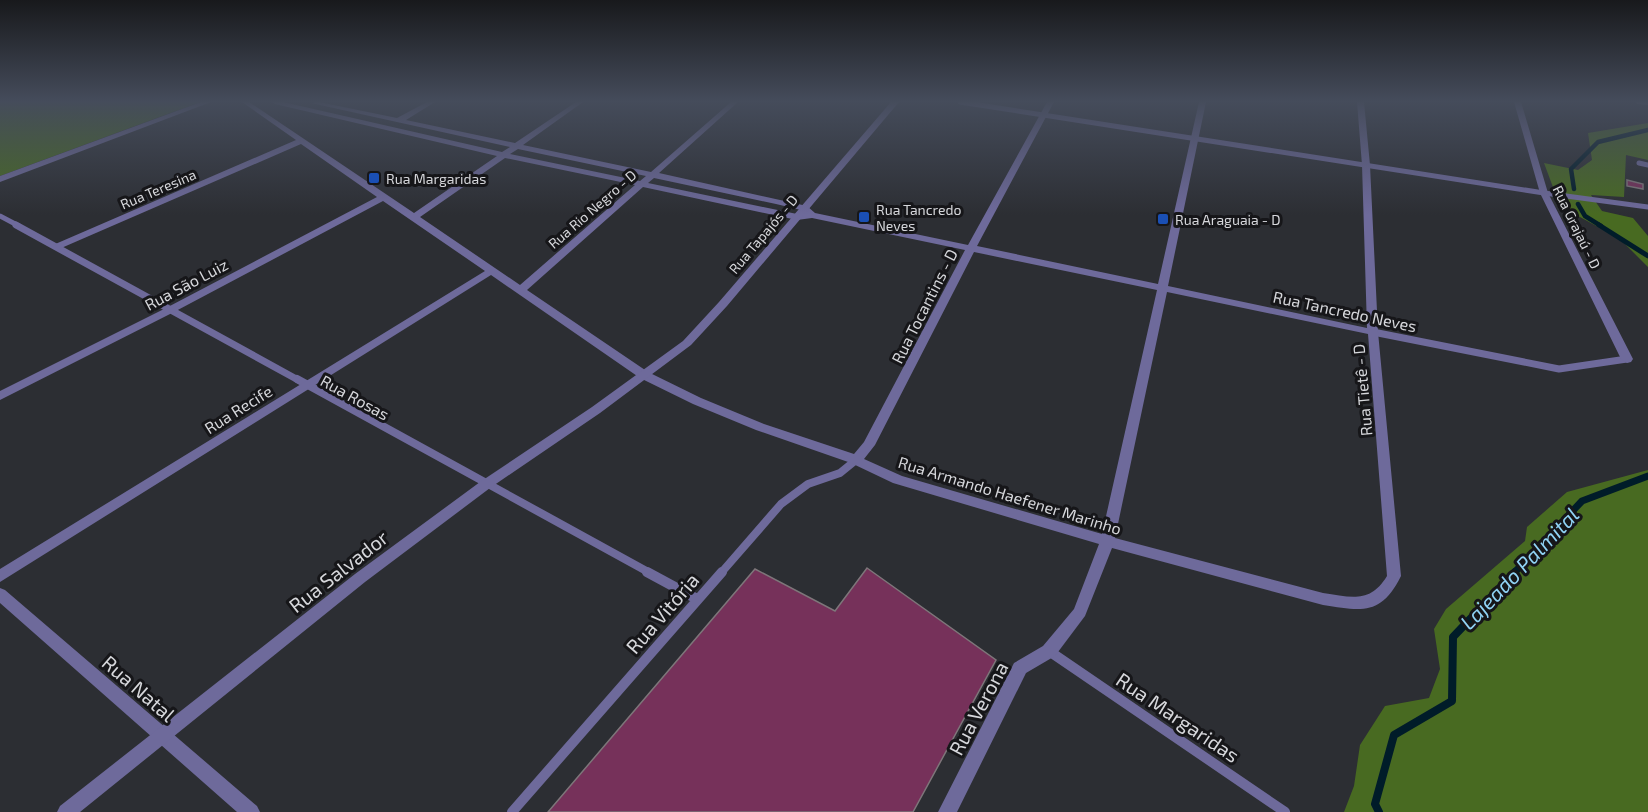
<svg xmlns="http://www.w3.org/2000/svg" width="1648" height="812" viewBox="0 0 1648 812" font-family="'Exo 2',sans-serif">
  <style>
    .forest { fill: #486a21 }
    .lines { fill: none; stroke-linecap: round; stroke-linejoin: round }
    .stream-far3 { stroke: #001c29; stroke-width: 4.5 }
    .stream-far2 { stroke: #001c29; stroke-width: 5 }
    .stream-far1 { stroke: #001c29; stroke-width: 7 }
    .stream { stroke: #001c29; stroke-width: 8 }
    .building { fill: #76315a; stroke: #7e767a; stroke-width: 1.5 }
    .service-far3 { stroke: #6e6a9b; stroke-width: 5 }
    .service-far2 { stroke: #6e6a9b; stroke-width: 7 }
    .service-far1 { stroke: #6e6a9b; stroke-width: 8 }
    .service { stroke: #6e6a9b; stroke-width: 10 }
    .minor { fill: #6e6a9b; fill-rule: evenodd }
    .tertiary { fill: #6e6a9b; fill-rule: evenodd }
    .transit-dot { fill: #1a4fb4; stroke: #161619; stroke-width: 2 }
    .labels { text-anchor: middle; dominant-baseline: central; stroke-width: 6; stroke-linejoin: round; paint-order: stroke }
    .far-poi-label { font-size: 14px; fill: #d6d7db; stroke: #161619; text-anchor: start }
    .far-street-label { font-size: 14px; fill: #d6d7db; stroke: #161619 }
    .street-label { font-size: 16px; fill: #d6d7db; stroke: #161619 }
    .near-street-label { font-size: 20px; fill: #d6d7db; stroke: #161619 }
    .near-water-label { font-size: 21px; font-style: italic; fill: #90d3f5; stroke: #161619 }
  </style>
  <rect width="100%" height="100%" fill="#2c2e33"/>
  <path class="forest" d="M 0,102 L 200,102 L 0,176 Z
    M 1648,123 L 1648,160 L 1626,155 L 1624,197 L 1591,195 L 1602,211 L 1633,218 L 1648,236 L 1648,267 L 1620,239 L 1560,206 L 1544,163 L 1578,170 L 1592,160 L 1588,133 Z
    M 1648,470 L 1648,812 L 1344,812 L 1354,786 L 1360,745 L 1385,706 L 1429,698 L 1440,669 L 1434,629 L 1446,609 L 1525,541 L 1527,527 L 1567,492 Z"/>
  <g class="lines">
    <path class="stream-far3" d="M 1574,189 L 1571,169 L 1598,142 L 1648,130
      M 1578,204 L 1585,216 L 1601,226"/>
    <path class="stream-far2" d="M 1599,225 L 1648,256"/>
    <path class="stream-far1" d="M 1514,573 L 1582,501 L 1648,476"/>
    <path class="stream" d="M 1379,812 L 1375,804 L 1394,735 L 1452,701 L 1453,637 L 1515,572"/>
  </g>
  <path class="building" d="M 1627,180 L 1643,184 L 1643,189 L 1627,186 Z
    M 867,568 L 996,660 L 913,812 L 548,812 L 755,569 L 835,611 Z"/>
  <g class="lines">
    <path class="service-far3" d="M 960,102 L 1544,193 L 1648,207
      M 1639,163 L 1648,165
      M 0,216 L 19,226"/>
    <path class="service-far2" d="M 16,225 L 300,381
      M 1373,332 L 1559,369 L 1627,359"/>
    <path class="service-far1" d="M 297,379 L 650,573
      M 721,573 L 781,504 L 808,484 L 840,473 L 856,460"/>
    <path class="service" d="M 647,572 L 697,599
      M 1049,651 L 1285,812
      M 512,812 L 722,572"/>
    <path class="minor" d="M 201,102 L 211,102 L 0,182 L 0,176 Z
      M 242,102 L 249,102 L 414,213 L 497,156 L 275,104 L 272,102 L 283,102 L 502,152 L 510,147 L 311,103 L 319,102 L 397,118 L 427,102 L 435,102 L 406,120 L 515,143 L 576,102 L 583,102 L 523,145 L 651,172 L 731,102 L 738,102 L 659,173 L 807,206 L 815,213 L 968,245 L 1047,102 L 1054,102 L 977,246 L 1158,284 L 1199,102 L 1206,102 L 1168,286 L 1367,328 L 1362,165 L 1357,102 L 1364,102 L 1370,165 L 1378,332 L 1401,576 C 1381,616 1362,611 1323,605 L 1112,548 L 1085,616 L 1055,656 L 1026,673 L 957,812 L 938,812 L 1014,663 L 1043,646 L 1074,609 L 1099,544 L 893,483 L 851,463 L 756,430 L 693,404 L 640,378 L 491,275 L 0,582 L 0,569 L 485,271 L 383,201 L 174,312 L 0,400 L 0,391 L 166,308 L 377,197 L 301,144 L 59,249 L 53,249 L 53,245 L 296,140 ZM 518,149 L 646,176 L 640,181 L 510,154 ZM 505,158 L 635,185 L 520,285 L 420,217 ZM 654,178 L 776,204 L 801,210 L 805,213 L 797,214 L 648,183 ZM 643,187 L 797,220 L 812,218 L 965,250 L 864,442 L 854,454 L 764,424 L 701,398 L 648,372 L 527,290 ZM 974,252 L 1157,290 L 1102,534 L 902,476 L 864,459 L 875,445 ZM 1167,292 L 1368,334 L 1387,576 C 1370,604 1351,597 1323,593 L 1115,538 Z
      M 1514,102 L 1521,102 L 1548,193 L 1633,359 L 1631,362 L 1627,363 L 1621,359 L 1540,193 Z
      M 1636,102 L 1648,102 L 1648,105 L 1637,104 Z
      M 0,588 L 5,590 L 257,806 L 260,812 L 237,812 L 0,603 Z"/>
    <path class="tertiary" d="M 891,102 L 899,102 L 727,306 L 691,345 L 600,413 L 490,488 L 365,582 L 80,812 L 57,812 L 60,806 L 355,574 L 480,482 L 592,407 L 683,341 L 719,302 Z"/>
  </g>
  <linearGradient id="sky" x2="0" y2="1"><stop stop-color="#18191c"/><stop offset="0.47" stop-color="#454c5b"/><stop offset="1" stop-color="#454c5b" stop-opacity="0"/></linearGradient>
  <rect width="1648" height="215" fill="url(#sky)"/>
  <g class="transit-dot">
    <rect x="368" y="172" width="12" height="12" rx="3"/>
    <rect x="858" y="211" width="12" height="12" rx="3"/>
    <rect x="1157" y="213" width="12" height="12" rx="3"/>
  </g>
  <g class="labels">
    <g class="far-poi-label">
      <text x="386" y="178">Rua Margaridas</text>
      <text x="876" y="209">Rua Tancredo<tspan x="876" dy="16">Neves</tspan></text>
      <text x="1175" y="219">Rua Araguaia - D</text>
    </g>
    <g class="far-street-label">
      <text transform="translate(158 189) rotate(-23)">Rua Teresina</text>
      <text transform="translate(592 209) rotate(-41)">Rua Rio Negro - D</text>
      <text transform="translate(1577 227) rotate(64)">Rua Grajaú - D</text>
      <text transform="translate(763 234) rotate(-50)">Rua Tapajós - D</text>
    </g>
    <g class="street-label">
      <text transform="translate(186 284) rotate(-28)">Rua São Luiz</text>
      <text transform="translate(924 306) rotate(-63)">Rua Tocantins - D</text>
      <text transform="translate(1345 311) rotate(12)">Rua Tancredo Neves</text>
      <text transform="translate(1362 390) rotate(-95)">Rua Tietê - D</text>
      <text transform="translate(355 397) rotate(29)">Rua Rosas</text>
      <text transform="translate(238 409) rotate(-32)">Rua Recife</text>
      <text transform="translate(1010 495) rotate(17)">Rua Armando Haefener Marinho</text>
    </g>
    <g class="near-street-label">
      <text transform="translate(338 571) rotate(-38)">Rua Salvador</text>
      <text transform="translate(662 613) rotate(-49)">Rua Vitória</text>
      <text transform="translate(139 688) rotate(41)">Rua Natal</text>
      <text transform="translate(978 708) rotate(-62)">Rua Verona</text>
      <text transform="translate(1178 717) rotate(34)">Rua Margaridas</text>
    </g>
    <g class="near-water-label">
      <text transform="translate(1519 568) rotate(-46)">Lajeado Palmital</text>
    </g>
  </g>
</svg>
